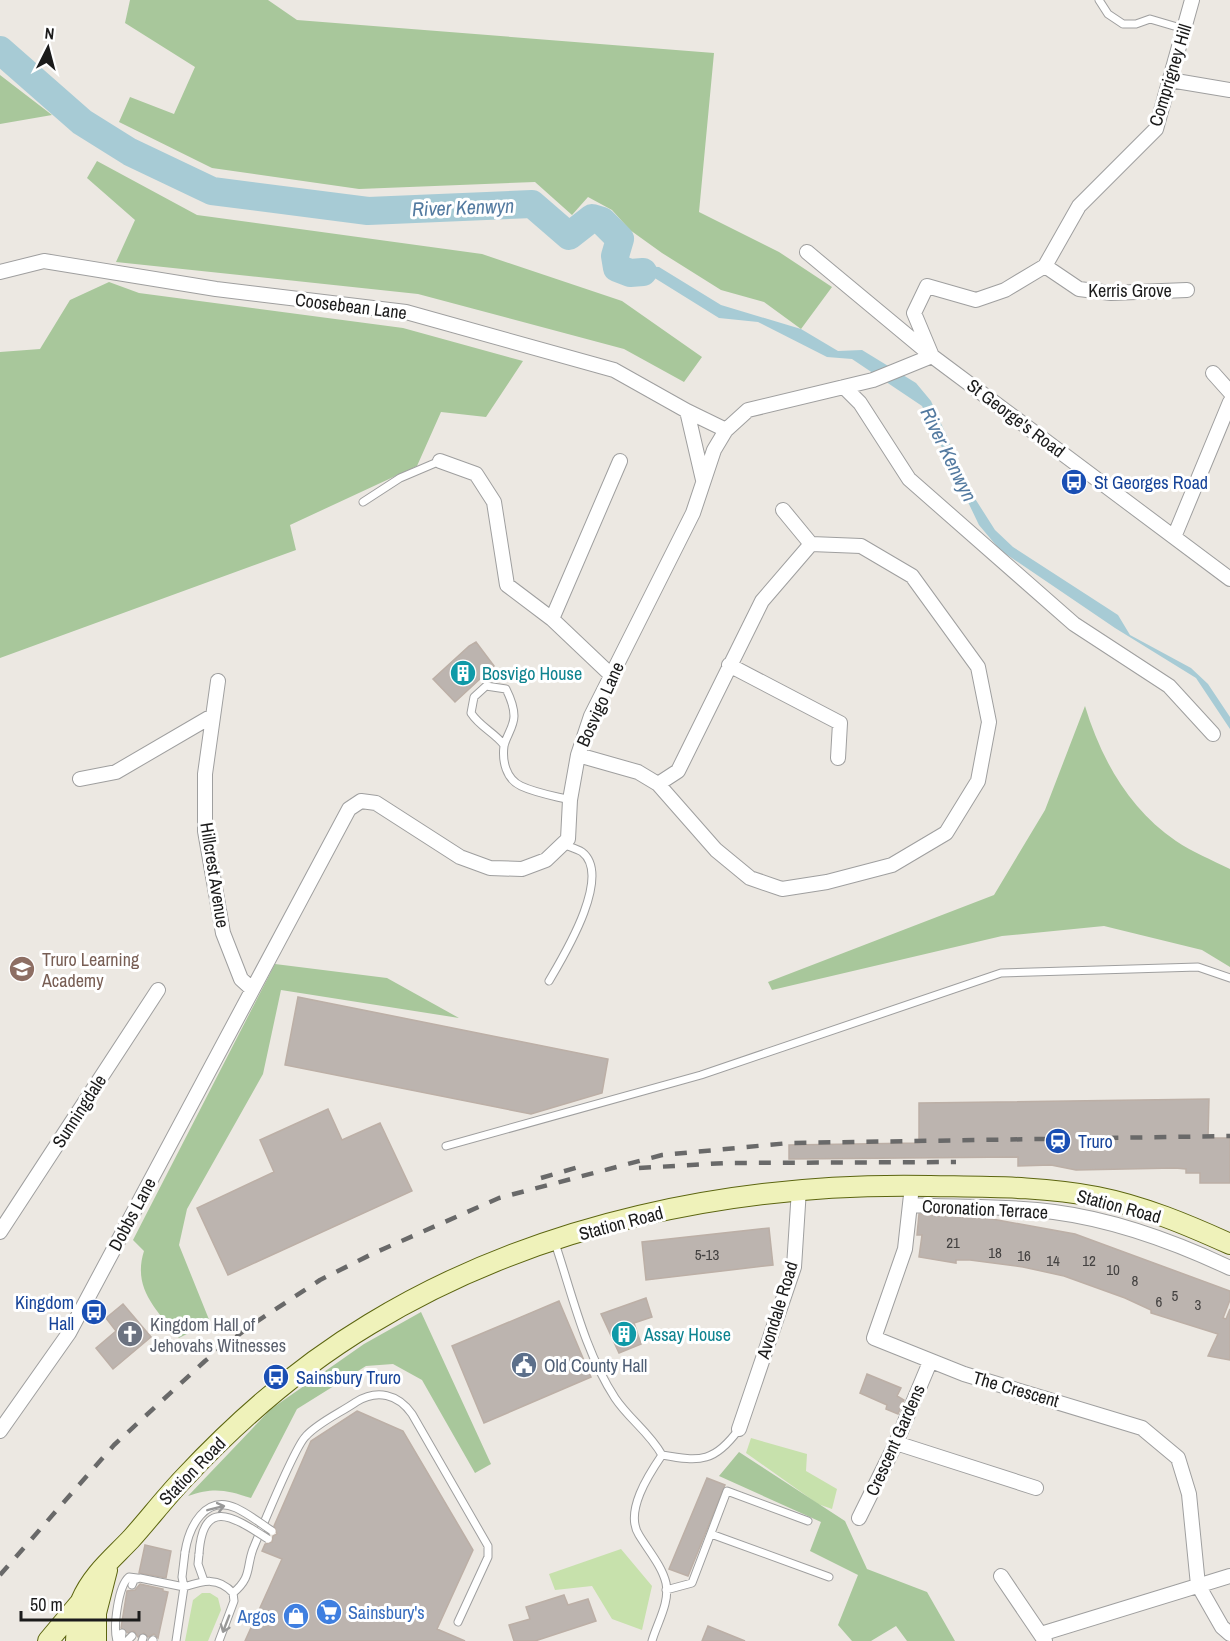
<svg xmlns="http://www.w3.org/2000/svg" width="1230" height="1641" viewBox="0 0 1230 1641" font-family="'Archivo Narrow',sans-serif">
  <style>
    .grass { fill: #c7e1ac }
    .forest { fill: #a8c79b }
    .water { fill: #a7cbd5 }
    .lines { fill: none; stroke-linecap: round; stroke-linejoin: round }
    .river { stroke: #a7cbd5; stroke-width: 28 }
    .building { fill: #bcb4af; stroke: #bcafa6; stroke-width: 1.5 }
    .lane-casing { stroke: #9f9f9f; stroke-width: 9 }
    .street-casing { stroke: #9f9f9f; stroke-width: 16 }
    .secondary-casing { stroke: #5c6510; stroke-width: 22 }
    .lane { stroke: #fff; stroke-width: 7 }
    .street { stroke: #fff; stroke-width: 14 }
    .secondary { stroke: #eff2ba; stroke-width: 20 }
    .rail { stroke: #696969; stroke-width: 4.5; stroke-dasharray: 12 12; stroke-linecap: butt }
    .lane-bridge-casing { stroke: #9f9f9f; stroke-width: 9; stroke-linecap: butt }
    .lane-bridge { stroke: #fff; stroke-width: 7 }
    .oneway { stroke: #989898 }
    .labels { text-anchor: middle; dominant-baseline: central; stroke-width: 6; stroke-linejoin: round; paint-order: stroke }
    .number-label { font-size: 15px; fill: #434140 }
    .street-label { font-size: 18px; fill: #1b1b1b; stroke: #fff }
    .transit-label { font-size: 18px; fill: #164399; stroke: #fff; text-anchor: start }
    .culture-label { font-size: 18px; fill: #0d838f; stroke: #fff; text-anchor: start }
    .education-label { font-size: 18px; fill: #785e54; stroke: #fff; text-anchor: start }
    .worship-label { font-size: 18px; fill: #5b616d; stroke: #fff; text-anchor: start }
    .service-label { font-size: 18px; fill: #4e5e75; stroke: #fff; text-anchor: start }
    .shop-label { font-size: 18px; fill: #366cbe; stroke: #fff; text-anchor: start }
    .water-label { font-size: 20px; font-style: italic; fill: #537aa0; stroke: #fff }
  </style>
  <rect width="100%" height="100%" fill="#ece8e2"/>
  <path class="grass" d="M 751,1438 L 807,1454 L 806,1471 L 837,1489 L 832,1509 L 818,1504 L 746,1453 Z
    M 621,1549 L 652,1586 L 642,1630 L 612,1619 L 592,1586 L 555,1590 L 549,1574 Z
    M 202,1593 L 210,1593 L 218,1598 L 221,1610 L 208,1641 L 185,1641 L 193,1600 Z"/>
  <path class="forest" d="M 130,0 L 268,0 L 297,20 L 714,53 L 699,212 L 779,252 L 832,287 L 801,329 L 764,302 L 721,290 L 662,253 L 630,230 L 612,210 L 588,197 L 572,215 L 535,182 L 359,189 L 212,168 L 119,122 L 130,97 L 174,114 L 195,67 L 125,23 Z
    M 0,75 L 52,115 L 0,124 Z
    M 97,161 L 197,215 L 482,254 L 622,301 L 702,357 L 684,382 L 624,349 L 418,294 L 116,262 L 135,220 L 87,178 Z
    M 109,282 L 139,293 L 403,328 L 523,361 L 486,417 L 441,412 L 417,466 L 290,525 L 296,550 L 0,658 L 0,352 L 40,349 L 70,300 Z
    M 1085,706 C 1101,759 1129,809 1176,841 C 1192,852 1212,860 1230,869 L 1230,967 L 1202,950 L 1104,926 L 1002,936 L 772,990 L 768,982 L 994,895 L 1045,810 Z
    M 275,964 L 387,978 L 459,1018 L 281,990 L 263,1074 L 187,1209 L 179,1245 L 210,1322 L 179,1338 C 157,1310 132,1289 144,1251 L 133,1240 Z
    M 421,1312 L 491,1464 L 475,1473 L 422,1380 L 393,1364 L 366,1366 L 297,1409 L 251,1498 C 226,1490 214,1487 188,1496 L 271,1409 L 364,1344 Z
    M 739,1452 L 845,1521 L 867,1569 L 927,1592 L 955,1641 L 907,1641 L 896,1626 L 871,1641 L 852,1641 L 838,1625 L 858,1575 L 810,1551 L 821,1522 L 719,1476 Z"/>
  <path class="water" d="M 615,256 L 625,265 L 659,267 L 721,305 L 801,329 L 838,351 L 862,350 L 916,383 L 931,401 L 974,497 L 995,530 L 1013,547 L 1118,615 L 1130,635 L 1191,668 L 1208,684 L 1230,717 L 1230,729 L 1196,678 L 1115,628 L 1000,550 L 979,525 L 922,406 L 852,359 L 827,357 L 758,322 L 719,318 L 653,277 L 628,276 L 616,266 Z"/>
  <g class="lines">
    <path class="river" d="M 0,50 L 82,122 L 130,152 L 212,191 L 368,211 L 532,204 L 569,236 L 592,218 L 602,221 L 620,239 L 615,256 L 617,268 L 630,273 L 643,272"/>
  </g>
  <path class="building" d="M 476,642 L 494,666 L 455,702 L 433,679 L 469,646 Z
    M 298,997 L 608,1059 L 602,1093 L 531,1114 L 285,1065 Z
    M 1209,1099 L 1208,1138 L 1230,1138 L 1230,1183 L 1200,1183 L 1200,1173 L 1186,1173 L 1186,1169 L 1175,1168 L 1076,1170 L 1051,1165 L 1018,1166 L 1018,1157 L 789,1159 L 789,1145 L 919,1143 L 919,1103 Z
    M 328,1109 L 342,1140 L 380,1123 L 412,1191 L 228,1275 L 197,1208 L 274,1172 L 260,1140 Z
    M 919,1214 L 992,1219 L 1075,1234 L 1230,1291 L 1230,1300 L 1223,1318 L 1226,1319 L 1230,1309 L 1230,1360 L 1208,1356 L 1218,1334 L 1151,1313 L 1151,1310 L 1125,1298 L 1064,1276 L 1023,1267 L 970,1260 L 956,1260 L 956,1263 L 919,1257 L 922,1235 L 917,1235 Z
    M 769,1228 L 773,1265 L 646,1280 L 642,1242 Z
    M 646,1298 L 652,1317 L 634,1323 L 641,1344 L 619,1353 L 601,1314 Z
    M 559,1301 L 591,1377 L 484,1423 L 452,1346 Z
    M 123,1304 L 151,1337 L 113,1369 L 96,1348 L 116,1331 L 106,1318 Z
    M 867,1374 L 901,1388 L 897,1396 L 904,1400 L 898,1414 L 886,1409 L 887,1405 L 860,1393 Z
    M 357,1411 L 403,1431 L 473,1550 L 437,1629 L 465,1641 L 245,1641 L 282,1559 L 262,1551 L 265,1544 L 272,1542 L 273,1536 L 277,1534 L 274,1526 L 311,1441 Z
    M 707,1478 L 725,1485 L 688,1576 L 669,1569 Z
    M 145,1545 L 171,1551 L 166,1578 L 139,1573 Z
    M 140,1584 L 163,1589 L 163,1591 L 168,1592 L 158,1638 L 154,1634 L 148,1637 L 144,1633 L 138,1637 L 134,1631 L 128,1633 L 121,1628 L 127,1591 L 135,1590 Z
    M 564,1595 L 568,1605 L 588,1599 L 596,1621 L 535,1641 L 514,1641 L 509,1625 L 530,1619 L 526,1607 Z
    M 708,1626 L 745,1641 L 702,1641 Z"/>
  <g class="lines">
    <g class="lane-casing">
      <path id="lane" d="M 1099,0 L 1108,14 L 1123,24 L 1136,24 L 1150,19 L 1184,29
        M 363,502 L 400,478 L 440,461
        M 504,745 C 494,732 480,727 471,713 L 474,697 L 486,686 L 506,689 C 510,697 514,707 514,716 C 514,727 506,736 504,746 C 502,761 506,779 521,786 C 536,793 554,796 570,800
        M 549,981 C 563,957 613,876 582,852 C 577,849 570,847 565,845
        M 446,1146 L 701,1075 L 1001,973 L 1198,967 L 1230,978
        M 555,1243 C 572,1294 585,1352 615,1398 C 629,1419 649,1432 662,1455
        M 711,1534 L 829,1577
        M 199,1554 L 198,1564 L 204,1581
        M 132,1585 L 134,1580 L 140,1578 L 184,1587 L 182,1577 L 185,1552
        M 666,1590 L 692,1583 L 727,1491 L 808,1521
        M 233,1593 C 252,1577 246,1568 253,1549 C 261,1530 295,1446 306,1436 C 319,1422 340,1413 356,1402 C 377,1389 398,1394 412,1414 L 488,1546 L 488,1557 L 458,1622
        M 117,1641 C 113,1627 118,1586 129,1577 L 137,1578
        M 121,1641 L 122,1633
        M 127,1641 L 132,1636
        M 142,1641 L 143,1638
        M 152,1641 L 153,1640
        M 176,1641 L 184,1587 C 203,1581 218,1576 233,1593 L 234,1601 L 219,1641
        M 652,1641 C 657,1623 670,1603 666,1583 C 662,1566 648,1550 639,1535 C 624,1512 649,1474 662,1455 C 701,1462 715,1462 739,1429"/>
    </g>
    <g class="street-casing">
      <path id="street" d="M 1170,80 L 1230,90
        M 807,252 L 932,356 L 1230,579
        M 1045,266 L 1079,289 L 1111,293 L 1187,290
        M 0,272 L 44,261 L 216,289 L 406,312 L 614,370 L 687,411
        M 1213,373 L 1230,392
        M 844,387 L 860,403 L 909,479 L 1074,624 L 1169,686 L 1213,734
        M 440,461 L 476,474 L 494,502 L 507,585 L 552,619 L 611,675
        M 703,480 L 687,411 L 726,430
        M 783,510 L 811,544
        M 1174,537 L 1230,402
        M 552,619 L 620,461
        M 729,665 L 840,723 L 838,758
        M 218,681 L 205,774 L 205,831 L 223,933 L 241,979 L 252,989
        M 578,755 L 638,772 L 658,784 L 716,850 L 750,878 L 782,889 L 827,882 L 892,865 L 946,833 L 978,781 L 989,722 L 978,667 L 912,576 L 861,546 L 811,544 L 762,601 L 678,771 L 658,784
        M 80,779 L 116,772 L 212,716
        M 912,1186 L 905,1249 L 874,1338 L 964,1374 L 1142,1428 L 1178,1458 L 1189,1494 L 1198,1585 L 1222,1627 L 1230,1634
        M 911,1205 C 959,1208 1007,1205 1054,1212 C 1115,1220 1175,1242 1230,1268
        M 0,1232 L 158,990
        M 739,1429 L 794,1267 L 799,1189
        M 0,1431 L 69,1333 L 349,809 L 361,801 L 376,803 L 460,857 L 490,868 L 522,869 L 546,860 L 568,839 L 570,800 L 578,755 L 591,716 L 693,513 L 714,450 L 726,430 L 748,410 L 873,380 L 932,356 L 914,313 L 927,286 L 976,300 L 1005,290 L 1045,266 L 1079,206 L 1156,129 L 1192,0
        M 896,1443 L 1036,1488
        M 859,1518 L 896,1443 L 930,1362
        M 1001,1576 L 1045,1641
        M 1041,1634 L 1230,1576"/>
    </g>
    <g class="secondary-casing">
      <path id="secondary" d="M 48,1641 L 79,1604
        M 76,1641 C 77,1628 76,1613 81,1601 C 92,1575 112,1559 131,1539 C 149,1519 165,1498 184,1478 C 239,1419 300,1366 370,1324 C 536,1223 737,1182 930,1186 C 985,1187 1043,1186 1097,1197 C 1143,1206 1188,1225 1230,1244
        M 96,1641 L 96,1613 L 107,1570"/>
    </g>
    <use href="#lane" class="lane"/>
    <use href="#street" class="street"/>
    <use href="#secondary" class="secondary"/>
    <path class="rail" d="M 639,1168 L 726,1163 L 956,1162
      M 541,1178 L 582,1166
      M 0,1575 L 114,1445 L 205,1361 L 250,1326 L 320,1280 L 372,1254 L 499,1198 L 662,1155 L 789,1143 L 1230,1136"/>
    <g class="lane-bridge-casing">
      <path id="lane-bridge" d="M 185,1552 C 189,1527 205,1494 236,1508 C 249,1514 260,1523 272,1531
        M 199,1554 C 203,1495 235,1518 268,1539"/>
    </g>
    <use href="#lane-bridge" class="lane-bridge"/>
  </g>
  <defs><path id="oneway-shaft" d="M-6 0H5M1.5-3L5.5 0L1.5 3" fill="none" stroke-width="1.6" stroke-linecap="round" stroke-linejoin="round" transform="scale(1.5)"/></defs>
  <g class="oneway">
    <use href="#oneway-shaft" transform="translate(216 1508) rotate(-14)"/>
    <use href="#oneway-shaft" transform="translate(226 1624) rotate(111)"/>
  </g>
  <defs>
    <g id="bus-disc" transform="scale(1.35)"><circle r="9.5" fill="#1a4fb4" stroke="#fff"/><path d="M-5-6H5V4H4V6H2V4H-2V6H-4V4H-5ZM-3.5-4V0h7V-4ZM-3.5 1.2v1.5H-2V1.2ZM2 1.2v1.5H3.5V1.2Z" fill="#fff"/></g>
    <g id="building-disc" transform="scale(1.35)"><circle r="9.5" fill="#0f9aa8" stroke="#fff"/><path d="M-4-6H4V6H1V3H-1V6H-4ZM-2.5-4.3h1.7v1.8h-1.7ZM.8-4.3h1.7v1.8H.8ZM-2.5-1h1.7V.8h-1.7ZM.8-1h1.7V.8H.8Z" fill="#fff"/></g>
    <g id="school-disc" transform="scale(1.35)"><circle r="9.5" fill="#8d6e63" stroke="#fff"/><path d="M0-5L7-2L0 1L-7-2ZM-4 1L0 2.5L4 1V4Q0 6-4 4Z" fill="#fff"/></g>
    <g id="station-disc" transform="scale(1.35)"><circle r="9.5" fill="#1a4fb4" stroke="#fff"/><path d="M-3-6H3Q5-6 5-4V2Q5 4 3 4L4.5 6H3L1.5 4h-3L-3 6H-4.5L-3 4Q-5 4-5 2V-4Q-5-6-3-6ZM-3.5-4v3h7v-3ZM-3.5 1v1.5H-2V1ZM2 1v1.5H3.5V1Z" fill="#fff"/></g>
    <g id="church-disc" transform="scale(1.35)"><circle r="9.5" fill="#6b7280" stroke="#fff"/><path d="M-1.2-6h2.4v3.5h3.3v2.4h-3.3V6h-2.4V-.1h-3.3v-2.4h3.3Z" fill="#fff"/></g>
    <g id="civic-disc" transform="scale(1.35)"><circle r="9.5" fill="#5c6f8a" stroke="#fff"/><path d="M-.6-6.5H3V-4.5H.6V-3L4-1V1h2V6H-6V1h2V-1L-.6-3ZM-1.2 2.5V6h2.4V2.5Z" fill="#fff"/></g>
    <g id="supermarket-disc" transform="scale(1.35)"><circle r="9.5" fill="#3f7fe0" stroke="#fff"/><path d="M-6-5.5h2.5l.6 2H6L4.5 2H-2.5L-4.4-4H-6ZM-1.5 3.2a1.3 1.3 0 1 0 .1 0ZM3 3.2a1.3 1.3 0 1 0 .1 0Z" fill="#fff"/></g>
    <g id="shop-disc" transform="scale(1.35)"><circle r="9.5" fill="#3f7fe0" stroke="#fff"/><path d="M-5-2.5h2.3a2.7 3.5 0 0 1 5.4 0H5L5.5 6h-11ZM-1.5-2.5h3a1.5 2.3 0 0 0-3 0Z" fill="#fff"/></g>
  </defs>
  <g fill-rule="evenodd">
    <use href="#bus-disc" x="1074" y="482"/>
    <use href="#building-disc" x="463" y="673"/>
    <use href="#school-disc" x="22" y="969"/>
    <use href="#station-disc" x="1058" y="1141"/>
    <use href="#bus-disc" x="94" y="1312"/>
    <use href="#church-disc" x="130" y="1334"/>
    <use href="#building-disc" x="624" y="1334"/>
    <use href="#civic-disc" x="524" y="1365"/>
    <use href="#bus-disc" x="276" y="1377"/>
    <use href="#supermarket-disc" x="329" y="1612"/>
    <use href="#shop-disc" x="296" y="1616"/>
  </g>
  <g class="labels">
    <g class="number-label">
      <text x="953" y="1242">21</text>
      <text x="995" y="1252">18</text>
      <text x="707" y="1254">5-13</text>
      <text x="1024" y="1255">16</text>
      <text x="1053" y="1260">14</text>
      <text x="1089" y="1260">12</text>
      <text x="1113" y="1269">10</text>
      <text x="1135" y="1280">8</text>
      <text x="1175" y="1295">5</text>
      <text x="1159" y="1301">6</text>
      <text x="1198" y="1304">3</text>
    </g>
    <g class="street-label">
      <text transform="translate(1170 75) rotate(-73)">Comprigney Hill</text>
      <text x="1130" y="290">Kerris Grove</text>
      <text transform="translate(351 306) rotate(7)">Coosebean Lane</text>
      <text transform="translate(1016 418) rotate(37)">St George's Road</text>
      <text transform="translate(600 704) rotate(-66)">Bosvigo Lane</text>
      <text transform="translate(215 875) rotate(81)">Hillcrest Avenue</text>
      <text transform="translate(79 1111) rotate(-57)">Sunningdale</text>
      <text transform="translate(1119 1206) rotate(15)">Station Road</text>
      <text transform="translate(985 1209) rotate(3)">Coronation Terrace</text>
      <text transform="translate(132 1214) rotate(-62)">Dobbs Lane</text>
      <text transform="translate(621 1223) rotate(-15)">Station Road</text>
      <text transform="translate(777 1310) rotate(-73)">Avondale Road</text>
      <text transform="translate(1016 1389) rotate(16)">The Crescent</text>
      <text transform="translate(895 1440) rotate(-66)">Crescent Gardens</text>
      <text transform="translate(192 1471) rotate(-46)">Station Road</text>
    </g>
    <g class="transit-label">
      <text x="1094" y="482">St Georges Road</text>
      <text x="1078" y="1141">Truro</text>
      <text x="74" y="1302" text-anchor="end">Kingdom<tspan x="74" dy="21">Hall</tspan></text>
      <text x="296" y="1377">Sainsbury Truro</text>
    </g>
    <g class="culture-label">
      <text x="482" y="673">Bosvigo House</text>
      <text x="644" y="1334">Assay House</text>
    </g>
    <g class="education-label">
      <text x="42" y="959">Truro Learning<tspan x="42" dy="21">Academy</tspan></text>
    </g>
    <g class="worship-label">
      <text x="150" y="1324">Kingdom Hall of<tspan x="150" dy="21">Jehovahs Witnesses</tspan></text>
    </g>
    <g class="service-label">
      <text x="544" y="1365">Old County Hall</text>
    </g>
    <g class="shop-label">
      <text x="348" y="1612">Sainsbury's</text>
      <text x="276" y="1616" text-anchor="end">Argos</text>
    </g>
    <g class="water-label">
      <text transform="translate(463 207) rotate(-2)">River Kenwyn</text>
      <text transform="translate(949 454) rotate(64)">River Kenwyn</text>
    </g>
  </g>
  <g transform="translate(48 48) rotate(6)" stroke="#ffffff" stroke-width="4.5" paint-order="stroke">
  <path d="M0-4.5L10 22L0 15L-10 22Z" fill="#1b1b1b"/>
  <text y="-9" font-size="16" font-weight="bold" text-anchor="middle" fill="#1b1b1b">N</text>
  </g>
  <path d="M21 1611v9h118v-9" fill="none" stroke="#1b1b1b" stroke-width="3"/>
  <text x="30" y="1611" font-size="18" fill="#1b1b1b" stroke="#ffffff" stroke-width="4.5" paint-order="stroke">50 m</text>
</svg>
